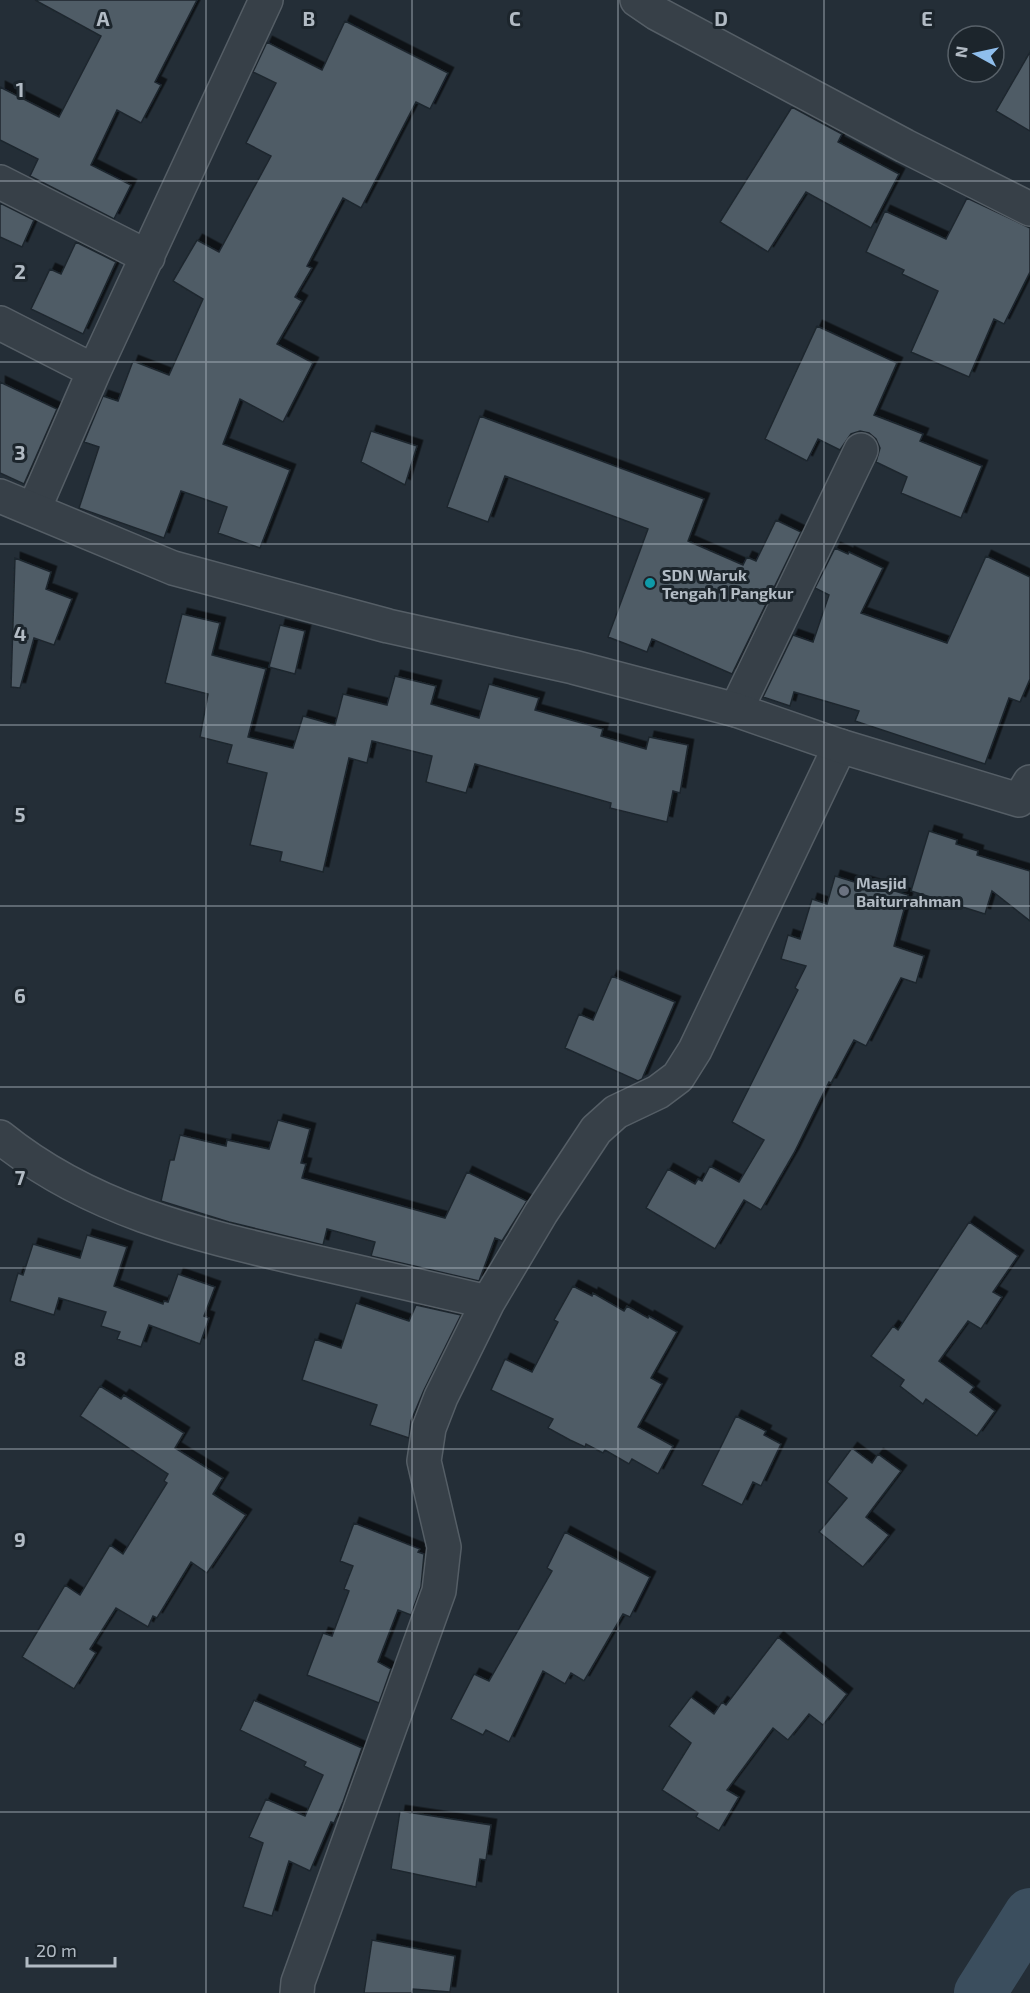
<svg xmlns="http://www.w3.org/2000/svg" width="1030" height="1993" viewBox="0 0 1030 1993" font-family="'Exo 2',sans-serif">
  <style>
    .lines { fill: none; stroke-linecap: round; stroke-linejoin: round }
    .river { stroke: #3b4e5e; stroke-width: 52 }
    .building { fill: #4f5b66; stroke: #1e272e; stroke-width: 1.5; filter: url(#shadow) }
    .minor-casing { stroke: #555e66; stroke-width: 36 }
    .tertiary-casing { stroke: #555e66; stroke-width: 36 }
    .minor { stroke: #374048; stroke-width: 33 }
    .tertiary { stroke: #374048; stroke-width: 33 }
    .grid { fill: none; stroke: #b2bbc4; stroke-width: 1.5; stroke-opacity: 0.55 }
    .culture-dot { fill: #0f9aa8; stroke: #1c252c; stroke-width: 2 }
    .worship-dot { fill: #6b7280; stroke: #1c252c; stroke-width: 2 }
    .labels { text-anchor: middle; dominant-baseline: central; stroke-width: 6; stroke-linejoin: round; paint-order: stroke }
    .poi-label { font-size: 16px; font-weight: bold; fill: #b2bbc4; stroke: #1c252c; text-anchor: start }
    .grid-label { font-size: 20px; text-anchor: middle; font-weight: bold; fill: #b2bbc4; stroke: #1c252c; stroke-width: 6; stroke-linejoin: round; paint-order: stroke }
  </style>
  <defs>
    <filter id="shadow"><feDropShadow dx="5.5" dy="-5.5" stdDeviation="0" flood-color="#0009"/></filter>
  </defs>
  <rect width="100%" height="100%" fill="#242e37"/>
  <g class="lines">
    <path class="river" d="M 980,1993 L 1030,1914"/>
  </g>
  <path class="building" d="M 35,0 L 197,0 L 155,82 L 161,85 L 141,123 L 117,110 L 91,165 L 131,185 L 114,219 L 30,176 L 38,159 L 0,140 L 0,87 L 59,117 L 101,36 Z
    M 345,21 L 448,73 L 430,109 L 416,102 L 361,208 L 343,198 L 307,266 L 312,268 L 295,297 L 302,301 L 277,344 L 313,363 L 283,422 L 240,399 L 223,444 L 290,470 L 260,548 L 218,533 L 227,507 L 181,491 L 164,538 L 79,508 L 99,447 L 84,442 L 103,396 L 118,401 L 133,361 L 169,375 L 203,299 L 173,281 L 197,240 L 219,252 L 271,156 L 246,143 L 276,83 L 253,72 L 267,42 L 322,70 Z
    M 1030,52 L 1030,131 L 996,111 Z
    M 792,107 L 842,134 L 838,142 L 899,174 L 871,228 L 806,192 L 768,252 L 720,222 Z
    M 967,198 L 1030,228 L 1030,272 L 1004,324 L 994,319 L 969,377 L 911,352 L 938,291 L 902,274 L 904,270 L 866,252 L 885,211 L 946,239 Z
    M 0,203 L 34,220 L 22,247 L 0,237 Z
    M 76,242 L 116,262 L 83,334 L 31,309 L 50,269 L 61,274 Z
    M 817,326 L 897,363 L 874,415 L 923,434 L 920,441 L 982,466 L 961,518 L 901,493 L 907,477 L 876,462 L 880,448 L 876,439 L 869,433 L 860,431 L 851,434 L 840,450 L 818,439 L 807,461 L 765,439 Z
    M 0,382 L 57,409 L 24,484 L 0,473 Z
    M 480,416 L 704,499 L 688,541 L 743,565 L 747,557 L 756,561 L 776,520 L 801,532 L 732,674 L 652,639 L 647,652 L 608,637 L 648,529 L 505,476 L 488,522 L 447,507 Z
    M 371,431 L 417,446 L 405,485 L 361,462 Z
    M 835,548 L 848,554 L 849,552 L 883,568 L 861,613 L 947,643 L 986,556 L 1030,577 L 1030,679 L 1020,702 L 1009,698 L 985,764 L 855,721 L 859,711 L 794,692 L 790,706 L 763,697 L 793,635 L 813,642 L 829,595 L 815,588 Z
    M 15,558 L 51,572 L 46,589 L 72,599 L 54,645 L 34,638 L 20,688 L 11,687 Z
    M 182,614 L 220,623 L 212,655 L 266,669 L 248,737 L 293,748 L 303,716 L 335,725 L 343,694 L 387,705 L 395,676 L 436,686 L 431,704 L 479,718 L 489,684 L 539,698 L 535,710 L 603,729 L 601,736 L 646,749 L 649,737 L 688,745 L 680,793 L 673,791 L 667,822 L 610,808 L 611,803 L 475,764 L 466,793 L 426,782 L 432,756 L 372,741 L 367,763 L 349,758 L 323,872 L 280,861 L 282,852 L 250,845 L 267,773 L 227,763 L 232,745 L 200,737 L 208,694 L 165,683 Z
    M 280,625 L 305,631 L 295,674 L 269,667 Z
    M 929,831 L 957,840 L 956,844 L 978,851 L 977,855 L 1030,871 L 1030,921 L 992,891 L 985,914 L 911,891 Z
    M 835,876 L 861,884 L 862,881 L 908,895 L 894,946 L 924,956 L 916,983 L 901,978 L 866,1046 L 854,1040 L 831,1083 L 829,1082 L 794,1153 L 761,1210 L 744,1200 L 715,1249 L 646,1208 L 668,1169 L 695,1184 L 698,1179 L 702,1181 L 710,1166 L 739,1182 L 764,1140 L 732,1122 L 798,990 L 795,988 L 806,966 L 781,959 L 788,935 L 800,939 L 812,899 L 827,904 Z
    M 612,976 L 675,1002 L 642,1079 L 638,1081 L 565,1048 L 579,1014 L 593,1020 Z
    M 278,1120 L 310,1129 L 301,1163 L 306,1164 L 302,1178 L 445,1218 L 467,1172 L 527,1201 L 502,1241 L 495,1238 L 479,1281 L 371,1256 L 375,1242 L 327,1229 L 323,1245 L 229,1222 L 161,1201 L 170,1160 L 174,1160 L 180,1135 L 226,1146 L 227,1140 L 269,1149 Z
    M 969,1222 L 1018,1256 L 993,1292 L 1002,1297 L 981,1329 L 968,1321 L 939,1361 L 974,1387 L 970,1392 L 995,1411 L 977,1436 L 926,1399 L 923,1404 L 900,1386 L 904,1380 L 871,1356 L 893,1326 L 898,1330 Z
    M 87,1235 L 127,1247 L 114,1286 L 163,1304 L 164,1301 L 168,1302 L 178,1274 L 215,1287 L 204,1316 L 209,1318 L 200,1344 L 149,1325 L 141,1347 L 117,1339 L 120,1332 L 101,1326 L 106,1312 L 59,1298 L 54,1315 L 10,1301 L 18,1273 L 23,1275 L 33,1244 L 80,1258 Z
    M 573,1286 L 592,1296 L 593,1293 L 624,1311 L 627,1306 L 648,1318 L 649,1316 L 677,1332 L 651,1378 L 662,1384 L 638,1427 L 673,1446 L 658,1474 L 632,1459 L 629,1464 L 605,1450 L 603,1453 L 586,1444 L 585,1447 L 570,1440 L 548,1428 L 553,1419 L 491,1390 L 505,1359 L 532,1372 L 558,1322 L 554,1320 Z
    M 356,1303 L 409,1321 L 416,1305 L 461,1315 L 424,1390 L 411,1421 L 409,1438 L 370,1425 L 377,1405 L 302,1380 L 315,1339 L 341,1348 Z
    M 100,1386 L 121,1399 L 124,1395 L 184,1433 L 175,1448 L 223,1478 L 213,1494 L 246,1515 L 207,1573 L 191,1562 L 157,1618 L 153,1616 L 148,1627 L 116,1608 L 90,1649 L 96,1653 L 74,1689 L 22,1657 L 65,1585 L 80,1595 L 110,1545 L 123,1554 L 167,1483 L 164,1481 L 168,1474 L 80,1416 Z
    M 736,1416 L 766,1431 L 764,1435 L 781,1444 L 761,1486 L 753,1482 L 742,1505 L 702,1485 Z
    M 852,1448 L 872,1463 L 878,1454 L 901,1471 L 866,1517 L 889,1535 L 863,1567 L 819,1532 L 847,1498 L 827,1482 Z
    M 354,1523 L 420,1549 L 418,1552 L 424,1554 L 421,1587 L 411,1615 L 398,1610 L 378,1662 L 391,1669 L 379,1703 L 307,1675 L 323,1633 L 332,1636 L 349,1591 L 344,1589 L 353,1566 L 340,1561 Z
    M 565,1532 L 650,1577 L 630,1617 L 623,1614 L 584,1681 L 571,1673 L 565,1684 L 543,1671 L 509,1742 L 486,1730 L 483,1735 L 451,1719 L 474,1674 L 489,1681 L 552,1571 L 547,1568 Z
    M 778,1637 L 847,1694 L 823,1725 L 809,1714 L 788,1740 L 773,1728 L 727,1790 L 739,1797 L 719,1831 L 696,1817 L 698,1813 L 662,1790 L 691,1743 L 669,1726 L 691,1697 L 714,1714 L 722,1702 L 726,1705 Z
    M 254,1700 L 362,1748 L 343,1802 L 334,1823 L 331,1822 L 310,1871 L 289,1861 L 272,1916 L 243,1907 L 263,1843 L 249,1837 L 266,1799 L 305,1816 L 323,1775 L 304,1766 L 306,1762 L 240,1730 Z
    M 400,1811 L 491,1825 L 486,1860 L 480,1859 L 476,1887 L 391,1869 Z
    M 372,1940 L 455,1956 L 450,1992 L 413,1989 L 412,1993 L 364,1993 Z"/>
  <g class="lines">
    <g class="minor-casing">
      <path id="minor" d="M 637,0 L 656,13 L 905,146 L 1030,209
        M 0,182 L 148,257
        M 0,323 L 94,371
        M 34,509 L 94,371 L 266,0
        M 736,710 L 861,450
        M 0,1137 C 90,1210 195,1234 306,1260 C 367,1274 427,1288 488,1302
        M 297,1993 L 298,1982 L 439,1591 L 444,1547 L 424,1461 L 429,1428 L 441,1397 L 488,1302 L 541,1213 L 596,1130 L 616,1112 L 658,1092 L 678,1077 L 695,1050 L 840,746"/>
    </g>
    <g class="tertiary-casing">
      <path id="tertiary" d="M 0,496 L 173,568 L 388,626 L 573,667 L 736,710 L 840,746 L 1019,800 L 1030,782"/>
    </g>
    <use href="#minor" class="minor"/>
    <use href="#tertiary" class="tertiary"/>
  </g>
  <path class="grid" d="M 206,0 L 206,1993M 412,0 L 412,1993M 618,0 L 618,1993M 824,0 L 824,1993M 0,181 L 1030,181M 0,362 L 1030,362M 0,544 L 1030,544M 0,725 L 1030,725M 0,906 L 1030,906M 0,1087 L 1030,1087M 0,1268 L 1030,1268M 0,1449 L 1030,1449M 0,1631 L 1030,1631M 0,1812 L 1030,1812"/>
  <circle class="culture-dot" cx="650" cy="583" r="6"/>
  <circle class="worship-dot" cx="844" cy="891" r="6"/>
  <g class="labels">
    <g class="poi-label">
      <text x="662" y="574">SDN Waruk<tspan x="662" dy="18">Tengah 1 Pangkur</tspan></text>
      <text x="856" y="882">Masjid<tspan x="856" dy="18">Baiturrahman</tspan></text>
    </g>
  </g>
  <g class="grid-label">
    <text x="103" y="26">A</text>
    <text x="309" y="26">B</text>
    <text x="515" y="26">C</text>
    <text x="721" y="26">D</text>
    <text x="927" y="26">E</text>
    <text x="20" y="97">1</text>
    <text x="20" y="279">2</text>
    <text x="20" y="460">3</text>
    <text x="20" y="641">4</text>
    <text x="20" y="822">5</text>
    <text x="20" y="1003">6</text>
    <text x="20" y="1185">7</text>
    <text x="20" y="1366">8</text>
    <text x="20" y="1547">9</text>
  </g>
  <g transform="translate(976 54) rotate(278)"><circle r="28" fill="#1c252c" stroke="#586169" stroke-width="1.5"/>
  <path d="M0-4.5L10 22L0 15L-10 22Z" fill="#8fbeec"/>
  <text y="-9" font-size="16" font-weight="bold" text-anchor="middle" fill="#b2bbc4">N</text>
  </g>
  <path d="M27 1957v9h88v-9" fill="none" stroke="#b2bbc4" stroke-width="3"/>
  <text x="36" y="1957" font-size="18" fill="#b2bbc4" stroke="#1c252c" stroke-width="4.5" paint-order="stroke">20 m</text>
</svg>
